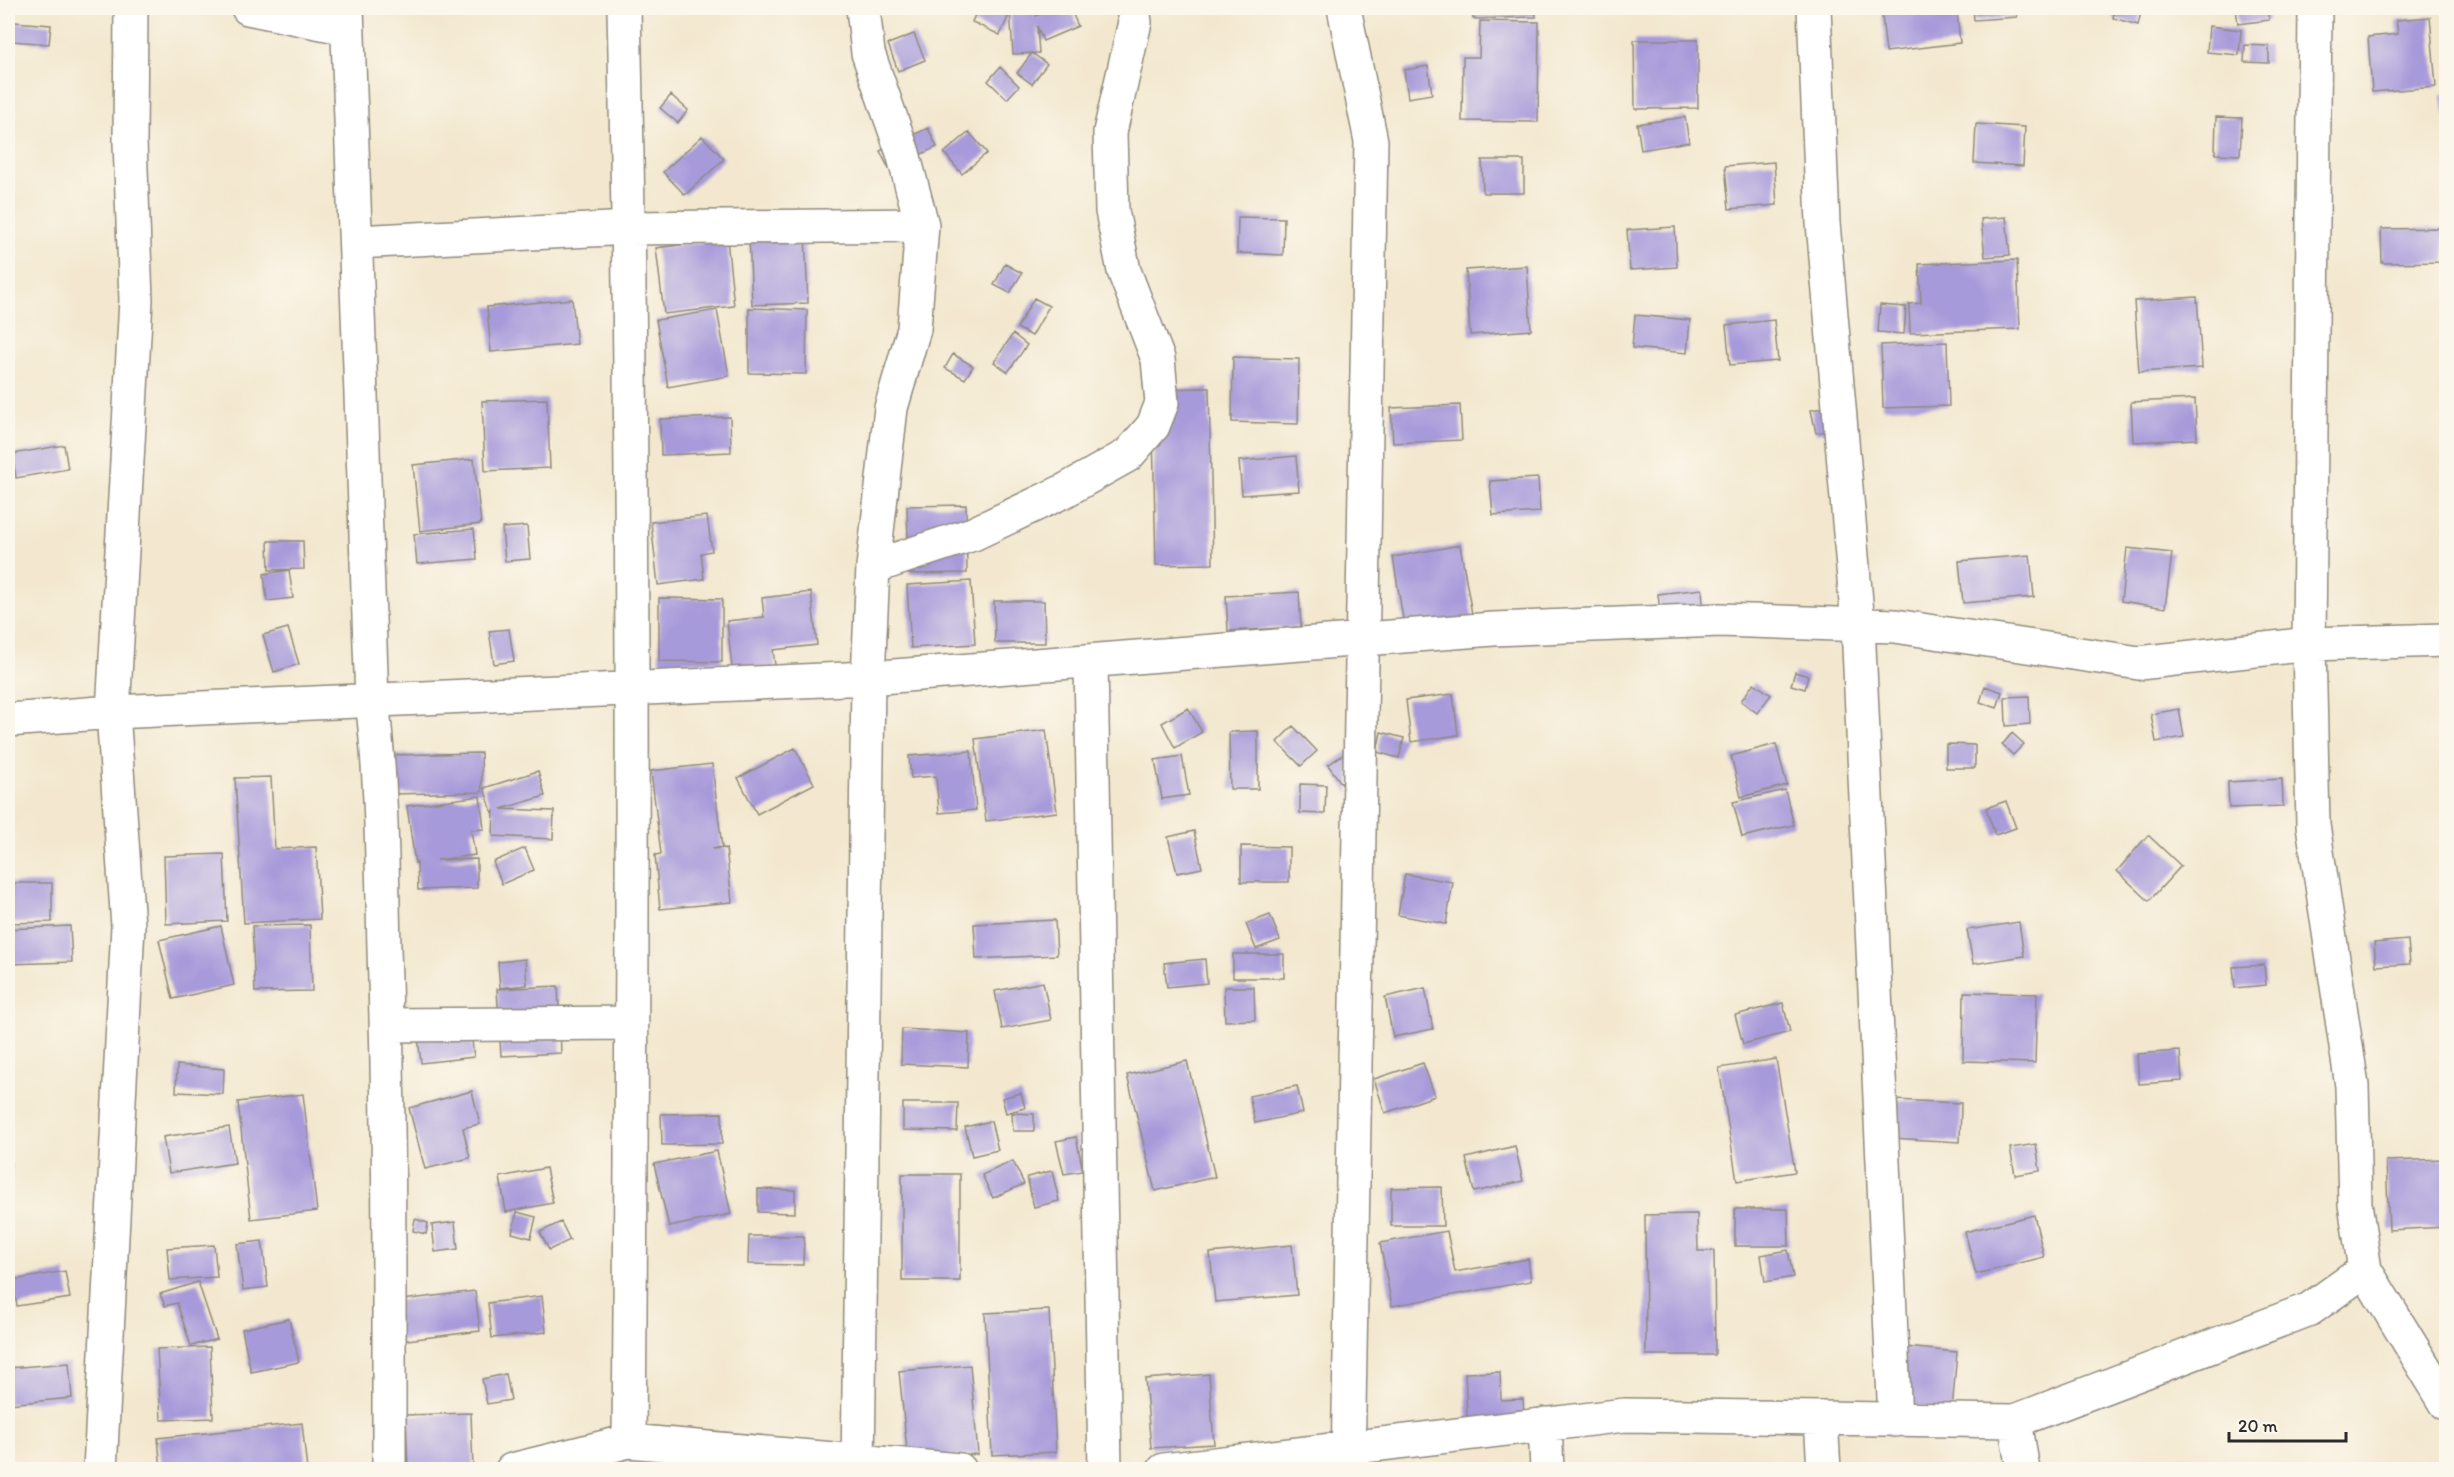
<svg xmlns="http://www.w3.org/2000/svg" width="2454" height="1477" viewBox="0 0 2454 1477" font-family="Itim,sans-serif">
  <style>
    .building { fill: #a79ada }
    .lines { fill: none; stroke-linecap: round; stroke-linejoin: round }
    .minor-casing { stroke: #8f8a7d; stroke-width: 36 }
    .minor { stroke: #fff; stroke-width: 33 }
  </style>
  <rect width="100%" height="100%" fill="#fbf7ec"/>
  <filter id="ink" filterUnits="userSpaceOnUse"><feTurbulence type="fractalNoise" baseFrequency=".0167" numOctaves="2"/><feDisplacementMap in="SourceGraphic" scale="12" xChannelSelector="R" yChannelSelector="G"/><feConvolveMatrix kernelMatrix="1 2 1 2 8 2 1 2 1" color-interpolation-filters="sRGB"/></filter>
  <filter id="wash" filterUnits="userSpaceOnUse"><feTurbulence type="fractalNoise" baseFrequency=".008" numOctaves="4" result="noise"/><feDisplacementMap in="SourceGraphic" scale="24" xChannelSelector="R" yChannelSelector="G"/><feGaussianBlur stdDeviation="1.35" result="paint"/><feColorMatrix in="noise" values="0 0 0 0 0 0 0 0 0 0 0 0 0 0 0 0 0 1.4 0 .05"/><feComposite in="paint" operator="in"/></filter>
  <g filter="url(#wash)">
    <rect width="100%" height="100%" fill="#f3e8cf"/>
    <g id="blocks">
      <path class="building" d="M 978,8 L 998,8 L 1010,13 L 1000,35 L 972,22 Z
        M 1035,8 L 1036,16 L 1056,8 L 1070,8 L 1078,26 L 1043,41 L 1037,26 L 1039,53 L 1013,54 L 1010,10 Z
        M 1473,8 L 1535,8 L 1536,17 L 1473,19 Z
        M 1881,8 L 1941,8 L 1942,13 L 1957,11 L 1960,43 L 1886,52 Z
        M 1973,8 L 2016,8 L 2017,17 L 1974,20 Z
        M 2115,8 L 2142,8 L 2138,25 L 2113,18 Z
        M 2267,8 L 2269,20 L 2238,24 L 2236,9 Z
        M 2430,17 L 2436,87 L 2372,92 L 2368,37 L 2398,34 L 2396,20 Z
        M 1480,21 L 1539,22 L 1538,122 L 1462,121 L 1463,57 L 1479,57 Z
        M 14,22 L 51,25 L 49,44 L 12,41 Z
        M 2209,26 L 2241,30 L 2239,55 L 2207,52 Z
        M 914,34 L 925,60 L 898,71 L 888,44 Z
        M 1634,40 L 1698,40 L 1698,108 L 1635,109 Z
        M 2245,45 L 2269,46 L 2269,63 L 2244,62 Z
        M 1032,53 L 1047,64 L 1032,84 L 1017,73 Z
        M 1428,66 L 1432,94 L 1408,98 L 1404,70 Z
        M 1000,67 L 1019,86 L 1007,99 L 988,81 Z
        M 2446,94 L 2446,117 L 2445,117 L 2442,95 Z
        M 671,95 L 688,110 L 678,123 L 660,108 Z
        M 1685,117 L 1689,142 L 1641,150 L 1637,124 Z
        M 2216,117 L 2242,118 L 2240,155 L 2215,154 Z
        M 1976,124 L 2025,127 L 2023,166 L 1974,163 Z
        M 928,128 L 937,147 L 889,169 L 880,151 Z
        M 969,132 L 987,153 L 962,174 L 944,153 Z
        M 702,136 L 724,159 L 685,195 L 663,172 Z
        M 1482,160 L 1524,160 L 1524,193 L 1483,193 Z
        M 1774,162 L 1777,205 L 1729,209 L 1725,166 Z
        M 1238,217 L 1284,218 L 1283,255 L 1237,253 Z
        M 2006,217 L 2010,255 L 1985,257 L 1981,219 Z
        M 1675,227 L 1677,267 L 1630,270 L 1627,230 Z
        M 2444,228 L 2445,262 L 2382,263 L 2381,229 Z
        M 805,234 L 808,303 L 752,305 L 749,236 Z
        M 727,239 L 734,306 L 664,314 L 656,248 Z
        M 2017,260 L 2020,329 L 1910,333 L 1909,304 L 1921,303 L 1919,264 Z
        M 1005,264 L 1022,273 L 1010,293 L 994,285 Z
        M 1527,266 L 1531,330 L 1470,335 L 1466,270 Z
        M 2197,297 L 2202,368 L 2139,372 L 2134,301 Z
        M 1034,298 L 1049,306 L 1032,336 L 1017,328 Z
        M 572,299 L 577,344 L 491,352 L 487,307 Z
        M 1880,305 L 1906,307 L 1904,334 L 1878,332 Z
        M 749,308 L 807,310 L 806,374 L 749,373 Z
        M 717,310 L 729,376 L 668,387 L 656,320 Z
        M 1635,315 L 1690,320 L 1687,353 L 1632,348 Z
        M 1774,320 L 1778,361 L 1730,365 L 1726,325 Z
        M 1013,334 L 1027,345 L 1008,372 L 994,362 Z
        M 1947,342 L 1949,406 L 1883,408 L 1881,345 Z
        M 953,354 L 973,366 L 965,379 L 945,368 Z
        M 1233,357 L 1299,359 L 1298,424 L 1232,422 Z
        M 1209,388 L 1213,564 L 1156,565 L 1152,389 Z
        M 547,399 L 550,468 L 485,471 L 482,401 Z
        M 2195,399 L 2197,439 L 2133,442 L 2131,402 Z
        M 1843,404 L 1847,428 L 1816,433 L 1811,410 Z
        M 1460,405 L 1462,440 L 1393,443 L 1391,408 Z
        M 730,417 L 731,452 L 661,455 L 660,419 Z
        M 64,445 L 68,469 L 16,478 L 12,454 Z
        M 1296,456 L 1299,491 L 1242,495 L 1239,461 Z
        M 474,459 L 481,524 L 420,531 L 413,465 Z
        M 1538,478 L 1540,512 L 1493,515 L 1490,481 Z
        M 966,505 L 967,573 L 909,574 L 907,506 Z
        M 707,516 L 712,551 L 701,553 L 704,579 L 658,585 L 651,522 Z
        M 527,526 L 530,559 L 505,561 L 502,528 Z
        M 474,529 L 477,559 L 417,564 L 414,534 Z
        M 268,541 L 303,541 L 304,569 L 269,570 Z
        M 1460,545 L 1473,620 L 1405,631 L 1393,557 Z
        M 2127,548 L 2172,553 L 2165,608 L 2121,601 Z
        M 2030,555 L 2034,597 L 1963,603 L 1959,561 Z
        M 289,570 L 293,598 L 267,601 L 264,574 Z
        M 971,581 L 975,644 L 911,648 L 907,585 Z
        M 1702,589 L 1704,618 L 1661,622 L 1658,594 Z
        M 811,592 L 817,645 L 773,650 L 776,672 L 733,677 L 727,621 L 764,617 L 762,598 Z
        M 1299,592 L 1301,627 L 1228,631 L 1226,596 Z
        M 659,598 L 722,599 L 722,662 L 659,661 Z
        M 994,601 L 1044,601 L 1045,643 L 995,643 Z
        M 288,628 L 299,664 L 274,672 L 263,635 Z
        M 509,629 L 514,661 L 494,664 L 489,631 Z
        M 1795,672 L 1808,676 L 1805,689 L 1791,685 Z
        M 1754,683 L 1771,695 L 1757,713 L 1741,701 Z
        M 1985,686 L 2002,692 L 1997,708 L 1980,702 Z
        M 1453,694 L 1458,735 L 1411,742 L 1406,700 Z
        M 2029,696 L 2030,724 L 2006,726 L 2005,697 Z
        M 1188,708 L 1202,732 L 1175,748 L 1162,723 Z
        M 2179,709 L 2184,737 L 2156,742 L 2151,714 Z
        M 1293,726 L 1317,751 L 1301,766 L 1277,742 Z
        M 1046,730 L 1057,812 L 986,821 L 975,739 Z
        M 1258,731 L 1258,789 L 1230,789 L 1229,732 Z
        M 1381,732 L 1404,738 L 1399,758 L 1377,752 Z
        M 2012,733 L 2024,744 L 2013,755 L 2002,745 Z
        M 1776,744 L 1787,785 L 1741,797 L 1731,756 Z
        M 1946,744 L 1975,745 L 1975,768 L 1946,768 Z
        M 795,748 L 814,784 L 757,814 L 738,778 Z
        M 1351,749 L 1349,794 L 1328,765 Z
        M 971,751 L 976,810 L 939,813 L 936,776 L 911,778 L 909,756 Z
        M 481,753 L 482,792 L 391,794 L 389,755 Z
        M 1182,756 L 1189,795 L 1162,799 L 1155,760 Z
        M 712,764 L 722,847 L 712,849 L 726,848 L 732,902 L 660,909 L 655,855 L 661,854 L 651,771 Z
        M 538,771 L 545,796 L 501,809 L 554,811 L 553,839 L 493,836 L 494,811 L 492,812 L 484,788 Z
        M 271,777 L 275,849 L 316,847 L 320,919 L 244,923 L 235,778 Z
        M 2282,779 L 2283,806 L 2229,808 L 2228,782 Z
        M 1300,784 L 1326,785 L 1325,814 L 1300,813 Z
        M 1785,790 L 1794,825 L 1742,837 L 1733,802 Z
        M 480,796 L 484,829 L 471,830 L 475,855 L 437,860 L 477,859 L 477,888 L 418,890 L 417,862 L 415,863 L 407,806 Z
        M 2006,801 L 2016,828 L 1995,835 L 1986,808 Z
        M 1194,831 L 1202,868 L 1177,873 L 1168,837 Z
        M 2148,835 L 2181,866 L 2149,901 L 2117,871 Z
        M 1241,846 L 1289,847 L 1289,882 L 1241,882 Z
        M 525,848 L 534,870 L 502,884 L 493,862 Z
        M 224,854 L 227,921 L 166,924 L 164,856 Z
        M 1405,874 L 1453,882 L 1446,924 L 1398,915 Z
        M 8,883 L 52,883 L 52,922 L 8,923 Z
        M 1270,915 L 1280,940 L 1256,949 L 1246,924 Z
        M 1055,920 L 1057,955 L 976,959 L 974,924 Z
        M 2019,922 L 2024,956 L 1973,964 L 1967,930 Z
        M 310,925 L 312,991 L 255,992 L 252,926 Z
        M 70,926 L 72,962 L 8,964 L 8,929 Z
        M 221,926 L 234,985 L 173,999 L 159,940 Z
        M 2408,940 L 2410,964 L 2376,966 L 2374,943 Z
        M 1233,954 L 1284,954 L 1284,978 L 1233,978 Z
        M 525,959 L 527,985 L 500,988 L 498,962 Z
        M 1205,959 L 1207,983 L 1167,987 L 1164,963 Z
        M 2264,965 L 2266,985 L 2235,988 L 2233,967 Z
        M 1043,982 L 1051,1020 L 1002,1029 L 995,991 Z
        M 558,986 L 561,1053 L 501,1056 L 497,989 Z
        M 1224,987 L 1254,987 L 1255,1020 L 1225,1021 Z
        M 1425,988 L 1433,1029 L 1393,1037 L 1385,997 Z
        M 1964,992 L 2037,994 L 2035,1063 L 1963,1061 Z
        M 1783,1003 L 1790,1032 L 1743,1044 L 1735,1015 Z
        M 902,1029 L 969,1033 L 968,1067 L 901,1064 Z
        M 471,1032 L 474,1057 L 421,1063 L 418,1038 Z
        M 2180,1051 L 2182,1081 L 2139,1084 L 2137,1054 Z
        M 1776,1059 L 1795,1172 L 1737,1181 L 1719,1068 Z
        M 1187,1061 L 1215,1177 L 1155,1191 L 1127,1075 Z
        M 1423,1063 L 1435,1096 L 1385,1113 L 1374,1079 Z
        M 177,1065 L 224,1069 L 223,1094 L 176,1092 Z
        M 1297,1086 L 1303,1113 L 1255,1123 L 1249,1096 Z
        M 472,1091 L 480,1124 L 463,1128 L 470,1158 L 425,1169 L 409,1108 Z
        M 1021,1093 L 1025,1108 L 1006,1113 L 1002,1098 Z
        M 303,1094 L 317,1211 L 251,1219 L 238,1102 Z
        M 1893,1100 L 1961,1103 L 1960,1142 L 1891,1138 Z
        M 903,1103 L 958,1103 L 957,1131 L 903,1130 Z
        M 722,1113 L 722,1144 L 662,1145 L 661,1114 Z
        M 1012,1113 L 1034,1114 L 1034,1131 L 1013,1131 Z
        M 991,1121 L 998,1150 L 972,1156 L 965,1127 Z
        M 229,1127 L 235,1163 L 169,1173 L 163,1137 Z
        M 1076,1137 L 1083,1171 L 1064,1174 L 1056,1141 Z
        M 2036,1144 L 2040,1171 L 2015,1175 L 2010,1148 Z
        M 1515,1146 L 1523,1181 L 1474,1192 L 1466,1158 Z
        M 717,1151 L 731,1214 L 669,1227 L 654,1164 Z
        M 2446,1159 L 2446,1227 L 2389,1230 L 2386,1161 Z
        M 1013,1161 L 1024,1184 L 993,1198 L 982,1175 Z
        M 8,1162 L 11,1162 L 9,1181 L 8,1181 Z
        M 546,1168 L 553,1203 L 506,1212 L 500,1177 Z
        M 1052,1171 L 1059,1201 L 1034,1207 L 1027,1177 Z
        M 902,1174 L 960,1174 L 960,1281 L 902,1281 Z
        M 1442,1187 L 1443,1226 L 1391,1226 L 1391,1188 Z
        M 758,1189 L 795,1190 L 795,1213 L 758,1212 Z
        M 1735,1209 L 1788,1209 L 1789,1246 L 1735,1246 Z
        M 517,1212 L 536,1217 L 531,1238 L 512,1233 Z
        M 1697,1214 L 1698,1251 L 1714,1251 L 1715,1355 L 1646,1355 L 1645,1215 Z
        M 2034,1215 L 2044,1257 L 1976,1274 L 1965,1232 Z
        M 415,1219 L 428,1223 L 426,1234 L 413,1231 Z
        M 455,1222 L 458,1249 L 435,1252 L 432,1225 Z
        M 561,1222 L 570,1240 L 549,1250 L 540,1232 Z
        M 1447,1231 L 1455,1272 L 1528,1259 L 1531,1281 L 1392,1306 L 1380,1243 Z
        M 749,1236 L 804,1236 L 803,1265 L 748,1264 Z
        M 262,1241 L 268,1287 L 243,1290 L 237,1244 Z
        M 214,1245 L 217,1277 L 170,1280 L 167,1248 Z
        M 1292,1245 L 1297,1295 L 1215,1302 L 1210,1253 Z
        M 1788,1250 L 1793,1277 L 1765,1282 L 1761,1255 Z
        M 65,1271 L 70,1298 L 17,1306 L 13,1280 Z
        M 198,1282 L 217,1339 L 191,1346 L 177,1303 L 165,1306 L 160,1294 Z
        M 475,1291 L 480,1331 L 383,1343 L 378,1303 Z
        M 542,1296 L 546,1332 L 492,1338 L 488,1303 Z
        M 1049,1310 L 1056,1452 L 992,1455 L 985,1313 Z
        M 289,1319 L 299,1362 L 251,1372 L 242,1329 Z
        M 1894,1346 L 1957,1352 L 1951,1422 L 1888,1416 Z
        M 210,1347 L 213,1418 L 161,1420 L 157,1349 Z
        M 69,1363 L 72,1398 L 8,1404 L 8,1368 Z
        M 970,1365 L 978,1454 L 908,1460 L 899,1371 Z
        M 1500,1372 L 1501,1400 L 1523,1399 L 1525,1432 L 1468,1435 L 1465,1373 Z
        M 506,1374 L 511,1400 L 487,1404 L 482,1379 Z
        M 1209,1374 L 1214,1444 L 1151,1448 L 1145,1379 Z
        M 471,1413 L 473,1470 L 408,1470 L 406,1415 Z
        M 302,1423 L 307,1470 L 161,1470 L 158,1438 Z"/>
    </g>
  </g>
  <g filter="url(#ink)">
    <use href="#blocks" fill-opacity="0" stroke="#8f8a7d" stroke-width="1.5"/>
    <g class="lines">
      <g class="minor-casing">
        <path id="minor" d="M 248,8 L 347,28
          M 347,8 L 372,700 C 382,782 382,866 384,949 C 390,1122 389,1296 389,1470
          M 624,8 C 635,485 633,963 629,1441
          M 863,8 L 868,53 L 903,153 L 922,225 L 914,329 L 891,408 L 873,567
          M 1344,8 L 1371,141 L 1348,1468
          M 1814,8 L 1823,223 L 1858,625 L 1895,1420
          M 356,242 L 630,228 L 922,225
          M 1091,662 L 1105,1470
          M 8,720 L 113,712 L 868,678 L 1493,629 L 1720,620 L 1895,626 L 2139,663 L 2309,644 L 2446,640
          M 387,1025 L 632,1023
          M 2365,1270 L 2446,1403
          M 1821,1418 L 1824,1470
          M 2015,1421 L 2023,1470
          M 1545,1424 L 1547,1470
          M 100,1470 L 128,926 L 113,712 L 136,300 L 130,142 L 131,8
          M 512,1470 L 629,1441 L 960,1470
          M 858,1470 L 868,678 L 873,567 L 973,534 L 1064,491 L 1128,455 L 1153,426 L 1162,403 L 1158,359 L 1124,271 L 1112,211 L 1110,132 L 1135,22 L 1133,8
          M 1164,1470 L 1625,1415 L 2015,1421 L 2310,1309 L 2365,1270 L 2355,1204 L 2352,1086 L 2313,825 L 2309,644 L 2315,8"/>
      </g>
      <use href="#minor" class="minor"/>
    </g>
  </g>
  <rect width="2454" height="1477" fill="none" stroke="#fbf7ec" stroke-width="30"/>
  <path d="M2229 1432v9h117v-9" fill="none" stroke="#2b2b2b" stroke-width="3"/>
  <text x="2238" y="1432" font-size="18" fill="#2b2b2b" stroke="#fbf7ec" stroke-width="4.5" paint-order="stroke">20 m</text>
</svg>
